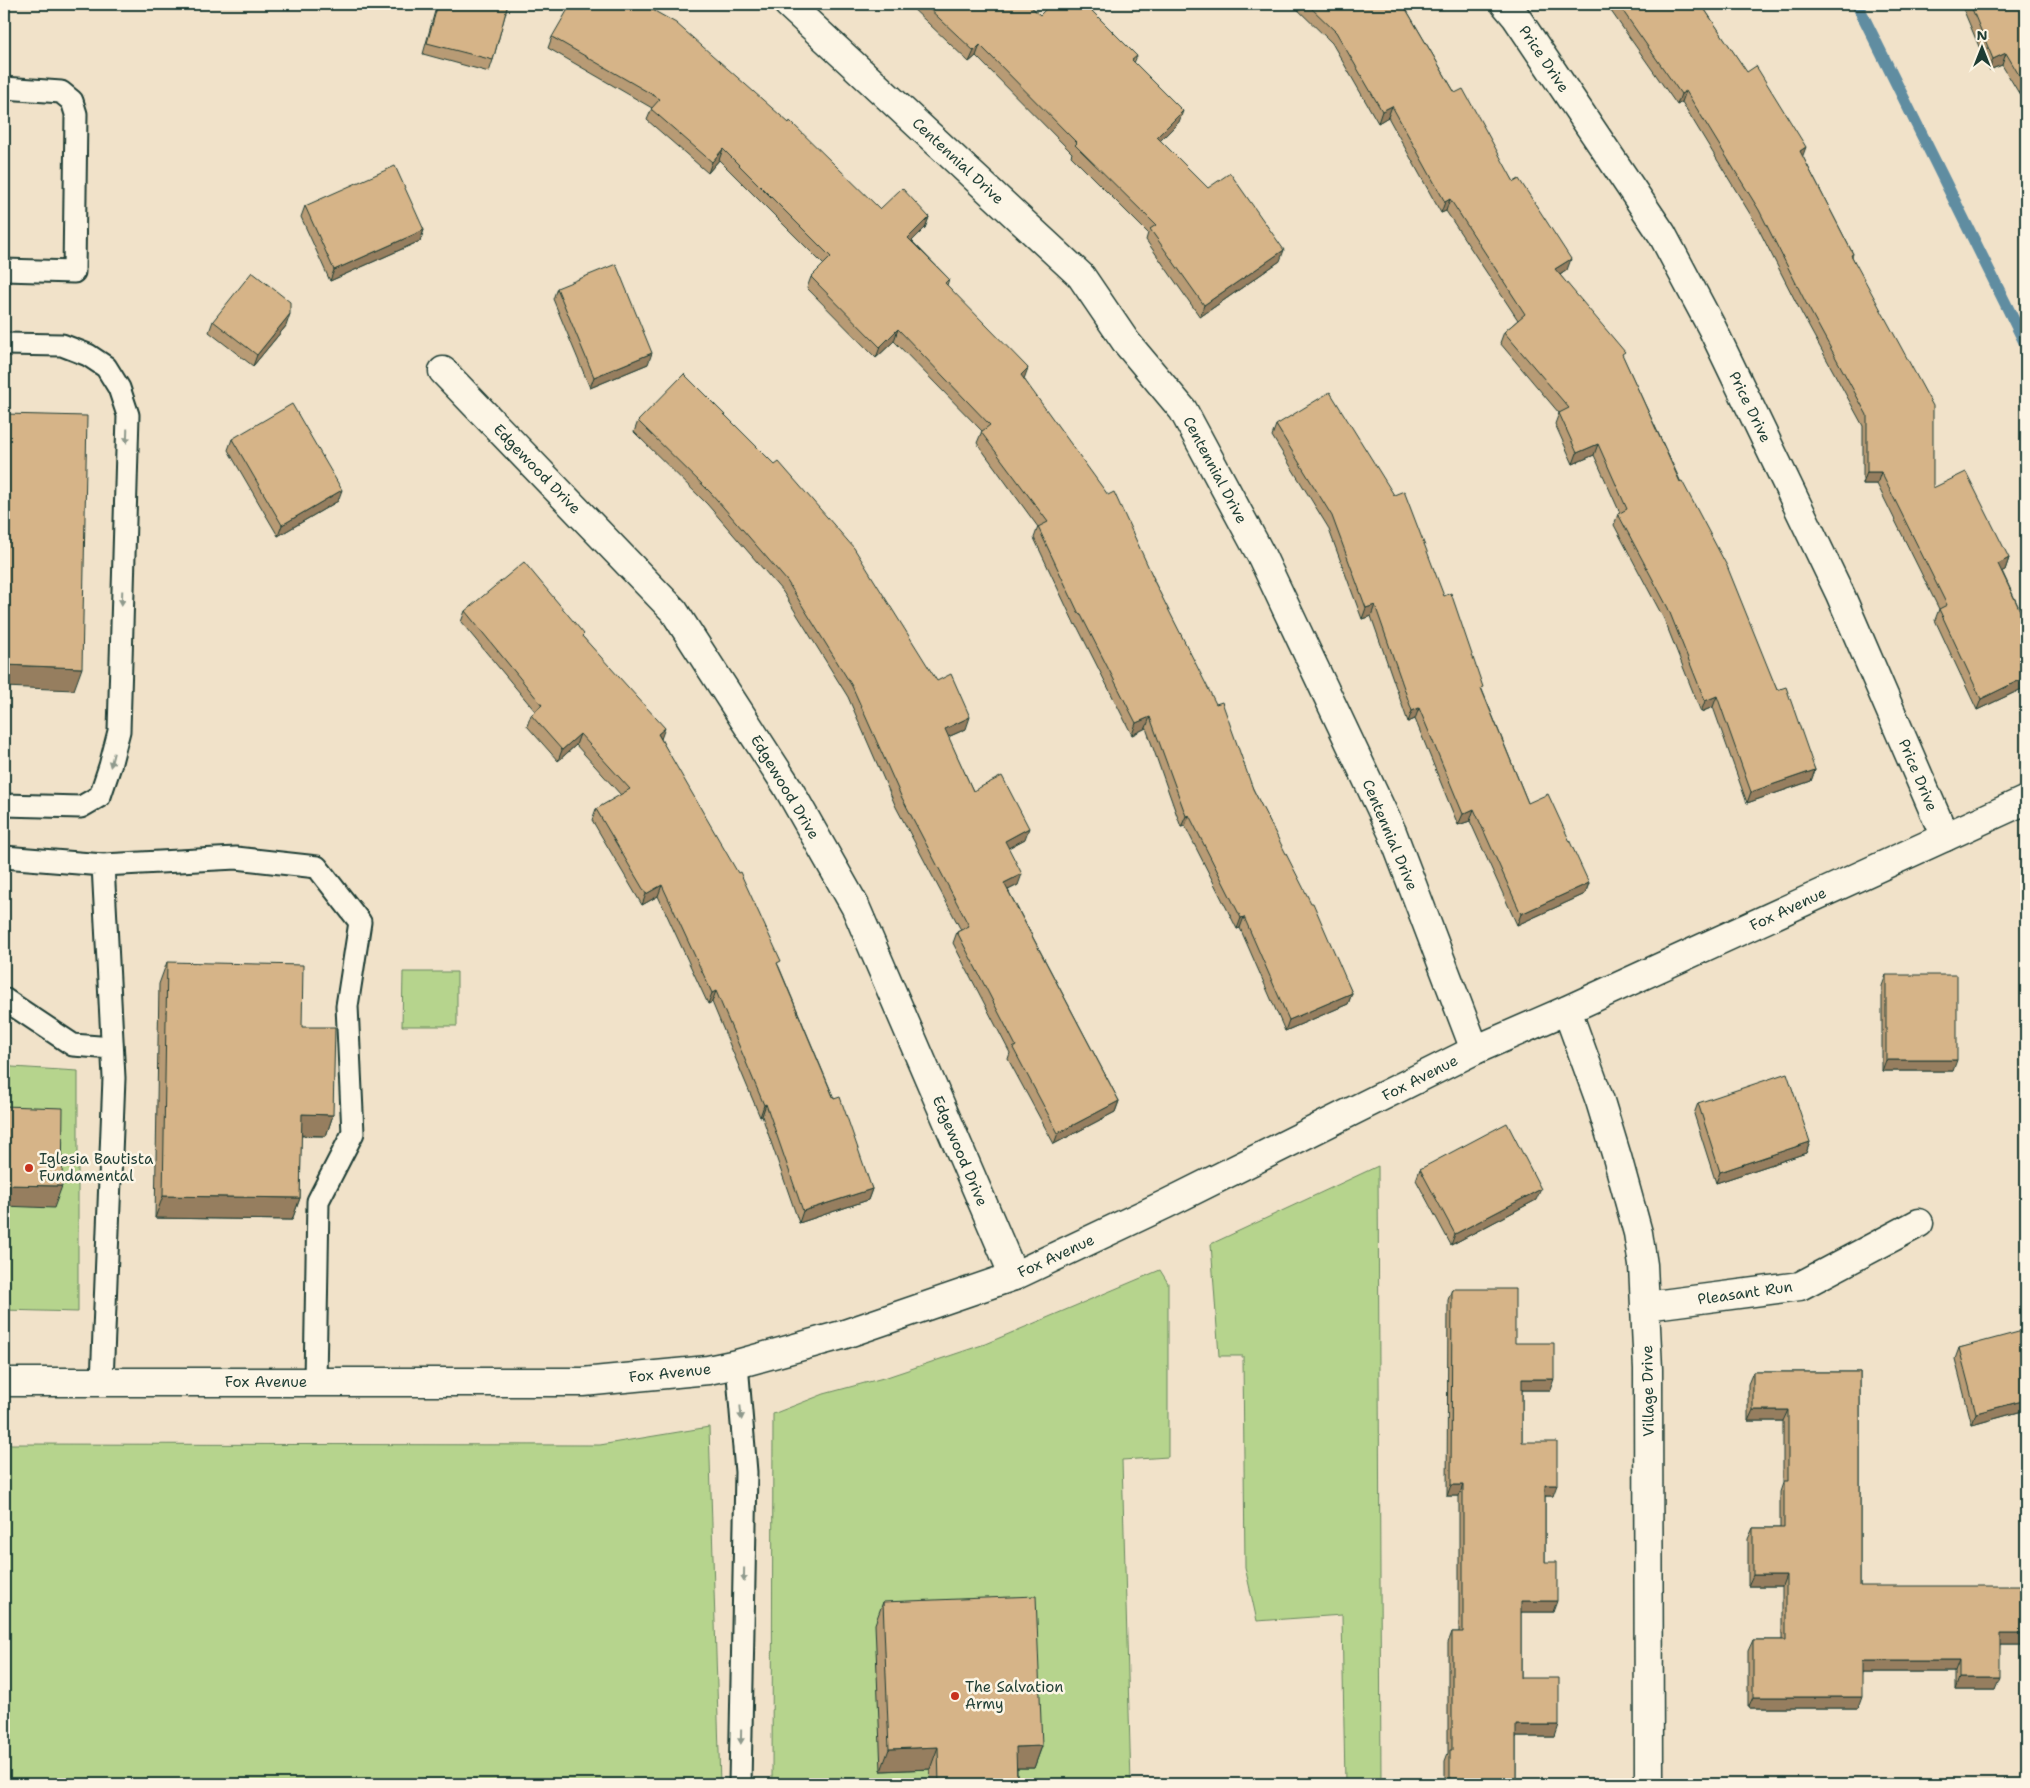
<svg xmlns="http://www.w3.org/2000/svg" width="2030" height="1788" viewBox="0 0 2030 1788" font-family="'Shantell Sans',sans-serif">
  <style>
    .green { fill: #b6d48d; stroke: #6a8860 }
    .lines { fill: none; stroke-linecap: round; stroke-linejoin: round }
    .stream { stroke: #608da1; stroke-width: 12 }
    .lane-casing { stroke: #1f3d34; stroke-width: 25 }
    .street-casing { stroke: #1f3d34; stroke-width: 31 }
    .secondary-casing { stroke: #1f3d34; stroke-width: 31 }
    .lane { stroke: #fcf5e5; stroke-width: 21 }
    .street { stroke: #fcf5e5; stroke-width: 28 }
    .secondary { stroke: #fcf5e5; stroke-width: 28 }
    .wall { fill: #b89b75; stroke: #1f3d34 }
    .shaded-wall { fill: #967e5f; stroke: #1f3d34 }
    .building { fill: #d6b488; stroke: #1f3d34 }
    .oneway { fill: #8e998c }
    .poi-dot { fill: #c8321e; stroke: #fcf5e5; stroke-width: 2 }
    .labels { text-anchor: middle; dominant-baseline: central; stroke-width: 5; stroke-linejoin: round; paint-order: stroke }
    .street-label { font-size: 15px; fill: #1f3d34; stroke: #fcf5e5 }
    .poi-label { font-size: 15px; fill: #1f3d34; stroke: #fcf5e5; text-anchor: start }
  </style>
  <rect width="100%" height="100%" fill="#f1e2c9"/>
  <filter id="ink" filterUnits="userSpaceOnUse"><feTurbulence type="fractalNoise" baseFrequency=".02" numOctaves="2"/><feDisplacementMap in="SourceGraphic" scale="10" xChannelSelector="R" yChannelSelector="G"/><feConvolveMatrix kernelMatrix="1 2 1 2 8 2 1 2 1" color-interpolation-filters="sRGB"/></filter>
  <g filter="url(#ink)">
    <path class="green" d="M 403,972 L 457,972 L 457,1026 L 402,1026 Z
      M 4,1056 L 12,1067 L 78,1071 L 78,1312 L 4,1310 Z
      M 1378,1166 L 1381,1784 L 1345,1784 L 1342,1615 L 1257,1621 L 1245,1567 L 1243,1356 L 1219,1356 L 1211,1244 Z
      M 1160,1270 L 1168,1283 L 1168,1457 L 1122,1460 L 1131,1784 L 772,1784 L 773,1414 L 824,1394 L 887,1377 L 985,1344 Z
      M 709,1427 L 720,1784 L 4,1784 L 4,1444 L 600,1445 Z"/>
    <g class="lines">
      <path class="stream" d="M 1857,4 L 2026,345"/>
      <g class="lane-casing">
        <path id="lane" d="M 4,88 L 61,92 L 72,101 L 76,114 L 74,272 L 4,270
          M 4,344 L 62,345 L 88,355 L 106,367 L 119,388 L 128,415 L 119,731 L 110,766 L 100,796 L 81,807 L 4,805
          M 4,857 L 103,865 L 114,1078 L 102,1382
          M 103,865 L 236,858 L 317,867 L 360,922 L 347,1006 L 353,1133 L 318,1201 L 315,1382
          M 4,999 L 73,1045 L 112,1048
          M 737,1364 L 746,1472 L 740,1784"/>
      </g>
      <g class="street-casing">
        <path id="street" d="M 788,4 L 1081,276 L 1126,342 L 1183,410 L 1262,557 L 1392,832 L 1475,1050
          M 1505,4 L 1516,17 L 1662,234 L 1712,328 L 1840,594 L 1945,837
          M 443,371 L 674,611 L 787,786 L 855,906 L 1014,1276
          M 1646,1306 L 1800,1286 L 1919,1223"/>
      </g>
      <g class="secondary-casing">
        <path id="secondary" d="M 1567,1010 L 1600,1101 L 1617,1157 L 1638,1233 L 1643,1265 L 1648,1369 L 1649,1784
          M 4,1382 L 583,1382 L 708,1370 L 737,1364 L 842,1335 L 1014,1276 L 1166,1204 L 1475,1050 L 1567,1010 L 2026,800"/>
      </g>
      <use href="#lane" class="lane"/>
      <use href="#street" class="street"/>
      <use href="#secondary" class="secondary"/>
    </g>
    <path class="wall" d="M 437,4 L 508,4 L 493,60 L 489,72 L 423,54 Z
      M 908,4 L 1028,4 L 1040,15 L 1137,56 L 1134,63 L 1179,122 L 1160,141 L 1280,261 L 1200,317 L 1146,240 L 1148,233 L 1071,156 L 1072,153 L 976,56 L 969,62 Z
      M 1292,4 L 1403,4 L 1455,93 L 1514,182 L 1567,270 L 1560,275 L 1623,357 L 1777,690 L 1815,770 L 1811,781 L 1747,803 L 1713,707 L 1701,712 L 1664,619 L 1614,525 L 1618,514 L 1620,513 L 1594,455 L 1573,464 L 1555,424 L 1559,413 L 1500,343 L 1504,332 L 1518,320 L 1446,211 L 1441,213 L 1388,117 L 1378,123 L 1332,43 Z
      M 1606,4 L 1701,4 L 1803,157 L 1853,254 L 1852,256 L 1933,488 L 2009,558 L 2005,570 L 2002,571 L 2026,623 L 2026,687 L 1977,710 L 1935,620 L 1939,609 L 1877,484 L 1863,484 L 1863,426 L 1802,314 L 1755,222 L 1682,102 L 1677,105 Z
      M 1961,4 L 2026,4 L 2026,105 L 2002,65 L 1989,70 Z
      M 552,37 L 880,209 L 929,217 L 925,228 L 912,241 L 949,279 L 947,285 L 1024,379 L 1154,579 L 1154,581 L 1253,789 L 1352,993 L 1348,1004 L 1285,1031 L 1240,928 L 1237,929 L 1185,826 L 1181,827 L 1146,728 L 1132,735 L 1076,624 L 1075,625 L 1034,538 L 1038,527 L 977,443 L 982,431 L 894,341 L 876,358 L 807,288 L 811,277 L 824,265 L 719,160 L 708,173 L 647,120 L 652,108 L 548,48 Z
      M 305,206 L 424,230 L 420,241 L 330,281 L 301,217 Z
      M 557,288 L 648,364 L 590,388 L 553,299 Z
      M 213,321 L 286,326 L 253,366 L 209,332 Z
      M 638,421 L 966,729 L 948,737 L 973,791 L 1025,839 L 1008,848 L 1018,885 L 1008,890 L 1119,1101 L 1115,1112 L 1054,1144 L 1008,1059 L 1010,1053 L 953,943 L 957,932 L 961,930 L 896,807 L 848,697 L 783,592 L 707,504 L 634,432 Z
      M 1276,425 L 1444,596 L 1528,803 L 1589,883 L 1585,894 L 1517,925 L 1470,821 L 1458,825 L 1415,719 L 1408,722 L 1371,616 L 1362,619 L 1328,527 L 1272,436 Z
      M 232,439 L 338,501 L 278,536 L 228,450 Z
      M 465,611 L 583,637 L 661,739 L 779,967 L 872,1189 L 868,1200 L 799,1223 L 762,1116 L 760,1117 L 712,1002 L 708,1004 L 658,896 L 642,905 L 592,820 L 596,809 L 621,795 L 576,745 L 558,761 L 527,726 L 531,715 L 535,711 L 461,622 Z
      M 167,962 L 302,1027 L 333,1115 L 326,1136 L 301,1136 L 300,1198 L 292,1220 L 155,1218 L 159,984 Z
      M 1886,975 L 1953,1071 L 1882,1071 L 1882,986 Z
      M 1698,1103 L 1810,1142 L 1806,1153 L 1716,1183 L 1694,1114 Z
      M 1420,1169 L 1536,1200 L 1451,1245 L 1416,1180 Z
      M 1452,1289 L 1515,1343 L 1550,1390 L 1522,1390 L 1522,1442 L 1553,1496 L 1545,1496 L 1545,1562 L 1553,1612 L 1521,1612 L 1521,1678 L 1555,1737 L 1516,1737 L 1516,1784 L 1445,1784 L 1445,1761 L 1448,1753 L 1448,1643 L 1452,1632 L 1459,1632 L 1459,1496 L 1447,1496 L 1448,1300 Z
      M 2026,1300 L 2026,1322 L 2021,1321 Z
      M 2026,1333 L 2026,1410 L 1972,1425 L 1955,1359 L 1959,1348 Z
      M 1753,1372 L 1860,1372 L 1860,1586 L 2026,1645 L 2000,1645 L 1995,1690 L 1955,1690 L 1955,1672 L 1862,1672 L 1858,1708 L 1748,1708 L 1748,1651 L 1753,1640 L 1782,1640 L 1782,1586 L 1748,1586 L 1748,1539 L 1753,1528 L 1780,1528 L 1780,1492 L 1783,1483 L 1783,1421 L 1748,1421 L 1748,1384 Z
      M 883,1602 L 1042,1746 L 1034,1768 L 1017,1768 L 1017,1784 L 931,1784 L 930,1769 L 881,1771 L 875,1624 Z"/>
    <path class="shaded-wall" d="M 980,45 L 976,56 L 969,62 L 974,51 Z
      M 2006,53 L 2002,65 L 1989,70 L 1993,59 Z
      M 1686,91 L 1682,102 L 1677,105 L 1681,94 Z
      M 1392,106 L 1388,117 L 1378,123 L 1382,111 Z
      M 1183,111 L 1179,122 L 1153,148 L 1157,137 Z
      M 1806,147 L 1802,158 L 1800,151 Z
      M 723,149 L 719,160 L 708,173 L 712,162 Z
      M 1450,199 L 1446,211 L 1441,213 L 1445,202 Z
      M 929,217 L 925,228 L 904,249 L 908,238 Z
      M 424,230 L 420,241 L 330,281 L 334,270 Z
      M 1284,250 L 1280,261 L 1200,317 L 1204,305 Z
      M 1571,259 L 1567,270 L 1551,281 L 1555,269 Z
      M 290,314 L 286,326 L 253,366 L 257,355 Z
      M 898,329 L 894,341 L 876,358 L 880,347 Z
      M 652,353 L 648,364 L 590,388 L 594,377 Z
      M 1028,368 L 1024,379 L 1017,386 L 1021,375 Z
      M 1598,444 L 1594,455 L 1573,464 L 1577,453 Z
      M 1867,472 L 1881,472 L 1877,484 L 1863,484 Z
      M 342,490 L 338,501 L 278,536 L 282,525 Z
      M 2009,558 L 2005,570 L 1994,575 L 1998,564 Z
      M 1375,605 L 1371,616 L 1362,619 L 1366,608 Z
      M 4,665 L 82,668 L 74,690 L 4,687 Z
      M 2026,677 L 2026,687 L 1977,710 L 1981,699 Z
      M 1717,696 L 1713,707 L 1701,712 L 1705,701 Z
      M 1419,708 L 1415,719 L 1408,722 L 1412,711 Z
      M 970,717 L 966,729 L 941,740 L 945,729 Z
      M 1150,717 L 1146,728 L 1132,735 L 1136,723 Z
      M 665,728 L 661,739 L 658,734 Z
      M 580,734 L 576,745 L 558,761 L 562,750 Z
      M 1815,770 L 1811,781 L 1747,803 L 1751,792 Z
      M 1474,809 L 1470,821 L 1458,825 L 1463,814 Z
      M 1189,815 L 1185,826 L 1181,827 L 1186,816 Z
      M 1029,828 L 1025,839 L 1001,852 L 1005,841 Z
      M 1022,874 L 1018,885 L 1000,894 L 1004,883 Z
      M 1589,883 L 1585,894 L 1517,925 L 1521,914 Z
      M 662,885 L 658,896 L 642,905 L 646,894 Z
      M 1244,917 L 1240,928 L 1237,929 L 1241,918 Z
      M 716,991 L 712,1002 L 708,1004 L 712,993 Z
      M 1352,993 L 1348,1004 L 1285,1031 L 1289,1020 Z
      M 1886,1060 L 1957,1060 L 1953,1071 L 1882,1071 Z
      M 1119,1101 L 1115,1112 L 1054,1144 L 1058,1133 Z
      M 766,1104 L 762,1116 L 760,1117 L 764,1105 Z
      M 302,1114 L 333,1115 L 326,1136 L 294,1135 Z
      M 1810,1142 L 1806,1153 L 1716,1183 L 1720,1172 Z
      M 4,1185 L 62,1186 L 54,1208 L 4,1206 Z
      M 872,1189 L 868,1200 L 799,1223 L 803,1211 Z
      M 1541,1189 L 1536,1200 L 1451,1245 L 1455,1234 Z
      M 163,1196 L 300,1198 L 292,1220 L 155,1218 Z
      M 1522,1379 L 1554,1379 L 1550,1390 L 1518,1390 Z
      M 2026,1400 L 2026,1410 L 1972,1425 L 1976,1413 Z
      M 1753,1410 L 1788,1410 L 1783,1421 L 1748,1421 Z
      M 1451,1485 L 1463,1485 L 1459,1496 L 1447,1496 Z
      M 1545,1485 L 1557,1485 L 1553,1496 L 1541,1496 Z
      M 1753,1575 L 1786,1575 L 1782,1586 L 1748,1586 Z
      M 1521,1601 L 1557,1601 L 1553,1612 L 1517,1612 Z
      M 2000,1634 L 2026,1634 L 2026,1645 L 1995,1645 Z
      M 1862,1661 L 1959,1661 L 1955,1672 L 1858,1672 Z
      M 1959,1678 L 2000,1678 L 1995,1690 L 1955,1690 Z
      M 1753,1697 L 1862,1697 L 1858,1708 L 1748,1708 Z
      M 1516,1725 L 1559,1725 L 1555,1737 L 1512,1737 Z
      M 1042,1746 L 1034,1768 L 1008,1768 L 1016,1747 Z
      M 938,1747 L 930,1769 L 881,1771 L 889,1749 Z"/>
    <path class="building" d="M 438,4 L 508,4 L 493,60 L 427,43 Z
      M 571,4 L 642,4 L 676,23 L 789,123 L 790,121 L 880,209 L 902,188 L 929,217 L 908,238 L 949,279 L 945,283 L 1028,368 L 1021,375 L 1108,495 L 1114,492 L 1154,579 L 1153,579 L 1216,704 L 1222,702 L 1253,789 L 1311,903 L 1313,903 L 1352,993 L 1289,1020 L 1244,917 L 1241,918 L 1189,815 L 1186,816 L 1150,717 L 1136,723 L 1080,613 L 1079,614 L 1038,527 L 1048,522 L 981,432 L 990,425 L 898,329 L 880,347 L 811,277 L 831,257 L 723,149 L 712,162 L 651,109 L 660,99 L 552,37 Z
      M 924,4 L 1028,4 L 1040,15 L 1051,4 L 1085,4 L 1137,56 L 1132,60 L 1183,111 L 1157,137 L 1208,188 L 1230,173 L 1284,250 L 1204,305 L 1150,229 L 1156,225 L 1075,145 L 1077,143 L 980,45 L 974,51 Z
      M 1307,4 L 1403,4 L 1455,93 L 1463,89 L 1514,182 L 1519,179 L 1571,259 L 1555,269 L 1625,352 L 1622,354 L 1680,482 L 1682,481 L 1727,566 L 1777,690 L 1786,687 L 1815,770 L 1751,792 L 1717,696 L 1705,701 L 1668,608 L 1618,514 L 1627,509 L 1598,444 L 1577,453 L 1559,413 L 1569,408 L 1504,332 L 1525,314 L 1450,199 L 1445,202 L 1392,106 L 1382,111 L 1336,32 Z
      M 1618,4 L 1701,4 L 1747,72 L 1756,66 L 1806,147 L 1800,151 L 1853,254 L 1851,255 L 1933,406 L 1933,488 L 1966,472 L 2009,558 L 1998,564 L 2026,623 L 2026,677 L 1981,699 L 1939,609 L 1947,605 L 1881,472 L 1867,472 L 1867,415 L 1806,303 L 1759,210 L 1686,91 L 1681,94 Z
      M 1970,4 L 2026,4 L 2026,87 L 2006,53 L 1993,59 Z
      M 395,166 L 424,230 L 334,270 L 305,206 Z
      M 616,264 L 652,353 L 594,377 L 557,288 Z
      M 252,272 L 290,302 L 290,314 L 257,355 L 213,321 Z
      M 684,374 L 775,465 L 779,462 L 854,548 L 937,681 L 951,674 L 970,717 L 945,729 L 973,791 L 1002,776 L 1029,828 L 1005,841 L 1022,874 L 1004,883 L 1119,1101 L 1058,1133 L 1013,1048 L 1016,1046 L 957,932 L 969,926 L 901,796 L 852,686 L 787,581 L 711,493 L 638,421 Z
      M 1330,392 L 1394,495 L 1404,491 L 1444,596 L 1451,593 L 1483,687 L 1481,688 L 1528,803 L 1548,794 L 1589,883 L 1521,914 L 1474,809 L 1463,814 L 1419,708 L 1412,711 L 1375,605 L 1366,608 L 1332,516 L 1276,425 Z
      M 292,404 L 342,490 L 282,525 L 232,439 Z
      M 4,414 L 87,416 L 82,668 L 4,665 Z
      M 524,562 L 584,634 L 582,636 L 665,728 L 658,734 L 738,873 L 740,872 L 781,961 L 777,963 L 834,1099 L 840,1097 L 872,1189 L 803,1211 L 766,1104 L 764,1105 L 716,991 L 712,993 L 662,885 L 646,894 L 596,809 L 630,789 L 580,734 L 562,750 L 531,715 L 542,705 L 465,611 Z
      M 167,962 L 303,965 L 302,1027 L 335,1027 L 333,1115 L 302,1114 L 300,1198 L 163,1196 Z
      M 1886,975 L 1957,975 L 1957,1060 L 1886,1060 Z
      M 1787,1073 L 1810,1142 L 1720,1172 L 1698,1103 Z
      M 4,1106 L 63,1108 L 62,1186 L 4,1185 Z
      M 1507,1123 L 1541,1189 L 1455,1234 L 1420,1169 Z
      M 1452,1289 L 1515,1289 L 1515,1343 L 1554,1343 L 1554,1379 L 1522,1379 L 1522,1442 L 1557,1442 L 1557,1485 L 1545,1485 L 1545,1562 L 1557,1562 L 1557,1601 L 1521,1601 L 1521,1678 L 1559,1678 L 1559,1725 L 1516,1725 L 1516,1784 L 1450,1784 L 1450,1750 L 1452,1750 L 1452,1632 L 1463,1632 L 1463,1485 L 1451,1485 Z
      M 2026,1330 L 2026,1400 L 1976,1413 L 1959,1348 Z
      M 1753,1372 L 1860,1372 L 1860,1586 L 2026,1586 L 2026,1634 L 2000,1634 L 2000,1678 L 1959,1678 L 1959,1661 L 1862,1661 L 1862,1697 L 1753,1697 L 1753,1640 L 1786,1640 L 1786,1575 L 1753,1575 L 1753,1528 L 1784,1528 L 1784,1481 L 1788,1481 L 1788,1410 L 1753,1410 Z
      M 1036,1596 L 1042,1746 L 1016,1747 L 1017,1784 L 939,1784 L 938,1747 L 889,1749 L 883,1602 Z"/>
    <defs><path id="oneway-solid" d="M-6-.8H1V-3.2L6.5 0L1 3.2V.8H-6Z" transform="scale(1.25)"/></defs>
    <g class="oneway">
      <use href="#oneway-solid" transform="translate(127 436) rotate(92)"/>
      <use href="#oneway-solid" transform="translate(122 598) rotate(92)"/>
      <use href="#oneway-solid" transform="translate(112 760) rotate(104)"/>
      <use href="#oneway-solid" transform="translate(741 1413) rotate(85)"/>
      <use href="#oneway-solid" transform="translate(744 1575) rotate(91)"/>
      <use href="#oneway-solid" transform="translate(741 1737) rotate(91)"/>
    </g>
  </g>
  <g class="poi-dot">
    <circle cx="29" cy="1168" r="5"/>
    <circle cx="955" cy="1696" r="5"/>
  </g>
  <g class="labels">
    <g class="street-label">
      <text transform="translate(1544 59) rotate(56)">Price Drive</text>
      <text transform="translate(958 161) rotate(43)">Centennial Drive</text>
      <text transform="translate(1750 407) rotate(64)">Price Drive</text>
      <text transform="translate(537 469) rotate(46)">Edgewood Drive</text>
      <text transform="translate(1215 470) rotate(62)">Centennial Drive</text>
      <text transform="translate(1918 775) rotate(67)">Price Drive</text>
      <text transform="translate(785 787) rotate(59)">Edgewood Drive</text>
      <text transform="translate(1390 835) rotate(67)">Centennial Drive</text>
      <text transform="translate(1788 909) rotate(-25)">Fox Avenue</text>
      <text transform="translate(1420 1078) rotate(-27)">Fox Avenue</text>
      <text transform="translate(960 1151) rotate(67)">Edgewood Drive</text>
      <text transform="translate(1056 1256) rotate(-25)">Fox Avenue</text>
      <text transform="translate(1745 1293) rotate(-8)">Pleasant Run</text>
      <text transform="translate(670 1373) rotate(-6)">Fox Avenue</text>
      <text x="266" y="1382">Fox Avenue</text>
      <text transform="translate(1648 1391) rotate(-91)">Village Drive</text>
    </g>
    <g class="poi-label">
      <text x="39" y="1159">Iglesia Bautista<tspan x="39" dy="17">Fundamental</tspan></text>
      <text x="965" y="1687">The Salvation<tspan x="965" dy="17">Army</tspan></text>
    </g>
  </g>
  <rect width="2030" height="1788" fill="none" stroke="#fcf5e5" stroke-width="20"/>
  <rect x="10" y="10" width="2010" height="1768" fill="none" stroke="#1f3d34" stroke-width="2" filter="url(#ink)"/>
  <g transform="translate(1982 48)" stroke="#fcf5e5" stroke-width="4" paint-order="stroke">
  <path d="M0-4L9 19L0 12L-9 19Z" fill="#1f3d34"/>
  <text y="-8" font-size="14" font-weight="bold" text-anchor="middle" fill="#1f3d34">N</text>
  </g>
</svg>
